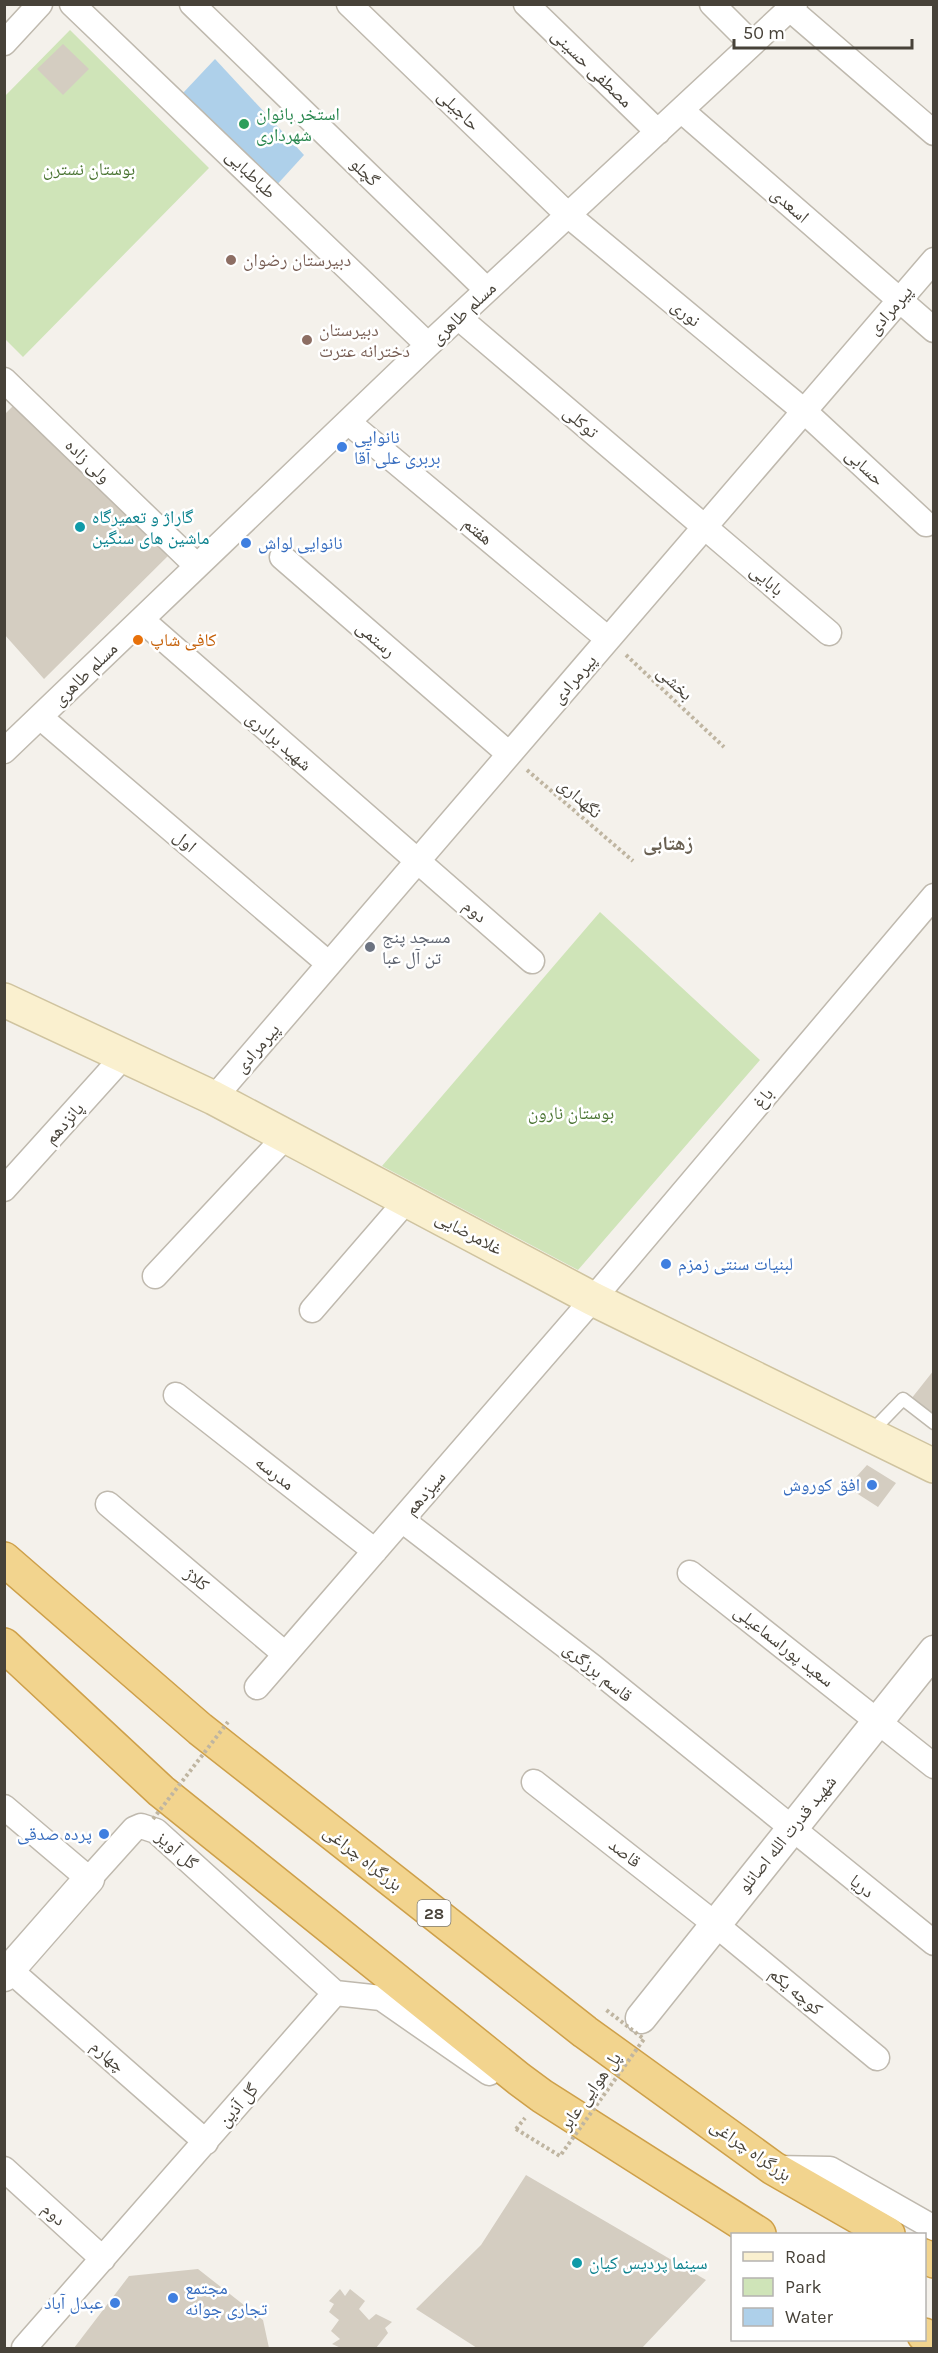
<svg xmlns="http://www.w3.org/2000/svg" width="938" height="2353" viewBox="0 0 938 2353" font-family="Karla,'Noto Naskh Arabic',sans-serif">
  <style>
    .green { fill: #cfe4b8 }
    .water { fill: #aed0ea }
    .building { fill: #d4cdc1 }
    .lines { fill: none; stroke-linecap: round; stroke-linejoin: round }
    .service-casing { stroke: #bfb9ae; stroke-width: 15 }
    .minor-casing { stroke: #bfb9ae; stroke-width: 27 }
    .tertiary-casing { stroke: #bfb9ae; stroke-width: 33 }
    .secondary-casing { stroke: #cfc39f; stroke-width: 36 }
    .trunk-casing { stroke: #cea04a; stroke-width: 36 }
    .path { stroke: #bfb5a1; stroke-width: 4; stroke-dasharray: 3 3; stroke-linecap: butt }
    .service { stroke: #fff; stroke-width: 12 }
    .minor { stroke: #fff; stroke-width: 24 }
    .tertiary { stroke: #fff; stroke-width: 30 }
    .secondary { stroke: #faf0cf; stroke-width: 33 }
    .trunk { stroke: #f2d48e; stroke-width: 33 }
    .path-bridge { stroke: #bfb5a1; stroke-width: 4; stroke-dasharray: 3 3; stroke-linecap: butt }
    .leisure-dot { fill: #2e9e5b; stroke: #fff; stroke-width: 2 }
    .education-dot { fill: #8d6e63; stroke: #fff; stroke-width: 2 }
    .shop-dot { fill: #3f7fe0; stroke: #fff; stroke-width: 2 }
    .culture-dot { fill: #0f9aa8; stroke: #fff; stroke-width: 2 }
    .food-dot { fill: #e8710a; stroke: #fff; stroke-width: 2 }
    .worship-dot { fill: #6b7280; stroke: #fff; stroke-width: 2 }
    .labels { text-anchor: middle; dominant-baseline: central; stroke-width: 5; stroke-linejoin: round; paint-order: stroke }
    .shield { fill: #fff; stroke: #7e7b74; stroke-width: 1.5 }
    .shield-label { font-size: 16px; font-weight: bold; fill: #474239 }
    .street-label { font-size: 18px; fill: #474239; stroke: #fff }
    .leisure-label { font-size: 18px; fill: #27864d; stroke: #fff; text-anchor: start }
    .park-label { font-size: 18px; fill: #4a7432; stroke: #fff }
    .education-label { font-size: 18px; fill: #785e54; stroke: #fff; text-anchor: start }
    .shop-label { font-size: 18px; fill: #366cbe; stroke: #fff; text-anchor: start }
    .culture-label { font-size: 18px; fill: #0d838f; stroke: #fff; text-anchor: start }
    .food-label { font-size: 18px; fill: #c56008; stroke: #fff; text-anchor: start }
    .worship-label { font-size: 18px; fill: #5b616d; stroke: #fff; text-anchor: start }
    .neighbourhood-label { font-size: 20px; font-weight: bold; fill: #696052; stroke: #fff }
  </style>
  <rect width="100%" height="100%" fill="#f4f1eb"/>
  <path class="green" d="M 70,30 L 209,168 L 23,357 L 5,339 L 4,97 Z
    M 600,912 L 760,1060 L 578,1270 L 382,1166 Z"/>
  <path class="water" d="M 215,59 L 304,155 L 274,188 L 183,93 Z"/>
  <path class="building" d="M 63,44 L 89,69 L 63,95 L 37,69 Z
    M 22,397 L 177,547 L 44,679 L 4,634 L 4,415 Z
    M 934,1370 L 934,1418 L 911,1399 Z
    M 867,1465 L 896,1483 L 878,1507 L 847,1487 Z
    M 526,2175 L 706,2280 L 642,2348 L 477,2348 L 416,2309 L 481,2245 Z
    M 198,2269 L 263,2320 L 269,2348 L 74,2348 L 129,2276 Z
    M 340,2289 L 345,2296 L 350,2289 L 365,2301 L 359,2309 L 369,2320 L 376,2314 L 392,2322 L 385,2328 L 388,2333 L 376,2348 L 341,2348 L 332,2344 L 340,2339 L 331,2331 L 339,2320 L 329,2312 L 334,2304 L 329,2301 Z"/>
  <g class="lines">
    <g class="service-casing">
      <path id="service" d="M 870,1433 L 903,1399 L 934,1423"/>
    </g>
    <g class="minor-casing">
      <path id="minor" d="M 72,4 L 428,345
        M 192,4 L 487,290
        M 349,4 L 568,215 L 804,411 L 926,524
        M 526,4 L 658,132
        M 712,4 L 752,44
        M 790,9 L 934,133
        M 4,43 L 40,4
        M 681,110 L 934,330
        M 458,317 L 829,633
        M 4,380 L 197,566
        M 348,422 L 608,639
        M 282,557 L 509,754
        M 142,620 L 532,961
        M 40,717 L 329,964
        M 4,751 L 428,345 L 795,4
        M 214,1098 L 934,260
        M 4,1189 L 123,1057
        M 155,1276 L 286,1136
        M 312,1310 L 407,1200
        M 176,1395 L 375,1551
        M 108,1504 L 285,1654
        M 402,1520 L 593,1667 L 934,1943
        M 690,1573 L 934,1766
        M 257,1687 L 593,1299 L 934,896
        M 534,1782 L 715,1924 L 877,2058
        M 4,1807 L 89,1879 L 134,1829 L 141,1826 L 156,1831 L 335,1993
        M 10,1970 L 206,2142
        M 335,1993 L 381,1998 L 489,2073
        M 775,2168 L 830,2169 L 934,2228
        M 4,2169 L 103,2259
        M 24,2348 L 335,1993"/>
    </g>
    <g class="tertiary-casing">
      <path id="tertiary" d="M 4,1976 L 89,1879
        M 641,2018 L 934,1651"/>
    </g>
    <g class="secondary-casing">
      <path id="secondary" d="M 4,1000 L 214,1098 L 593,1299 L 934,1466"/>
    </g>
    <g class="trunk-casing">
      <path id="trunk" d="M 4,1559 L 200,1729 L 585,2032 L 773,2168 L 888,2234
        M 4,1645 L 161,1791 L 519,2079 L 542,2096 L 759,2234
        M 924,2256 L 934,2261
        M 924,2335 L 934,2341"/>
    </g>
    <path class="path" d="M 626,655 L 724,747
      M 527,770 L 633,861
      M 516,2129 L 525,2118"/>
    <use href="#service" class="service"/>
    <use href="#minor" class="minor"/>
    <use href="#tertiary" class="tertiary"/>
    <use href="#secondary" class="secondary"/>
    <use href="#trunk" class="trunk"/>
    <path class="path-bridge" d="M 153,1819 L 228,1722
      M 516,2129 L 560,2156 L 644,2039 L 605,2009"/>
  </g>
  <circle class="leisure-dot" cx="244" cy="124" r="6"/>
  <g class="education-dot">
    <circle cx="231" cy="260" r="6"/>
    <circle cx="307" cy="340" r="6"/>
  </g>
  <g class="shop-dot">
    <circle cx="342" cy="447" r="6"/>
    <circle cx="246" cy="543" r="6"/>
    <circle cx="666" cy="1264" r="6"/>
    <circle cx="872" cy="1485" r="6"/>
    <circle cx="104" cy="1834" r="6"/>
    <circle cx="173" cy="2298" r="6"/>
    <circle cx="115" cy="2303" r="6"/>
  </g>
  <g class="culture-dot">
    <circle cx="80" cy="527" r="6"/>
    <circle cx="577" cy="2263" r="6"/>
  </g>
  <circle class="food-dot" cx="138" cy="640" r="6"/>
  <circle class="worship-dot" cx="370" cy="947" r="6"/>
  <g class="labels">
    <rect class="shield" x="417.5" y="1900" width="33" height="26" rx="4.5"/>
    <g class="shield-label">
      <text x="434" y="1913">28</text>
    </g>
    <g class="street-label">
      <text transform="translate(592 68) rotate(44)">مصطفی حسینی</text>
      <text transform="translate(459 110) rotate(44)">حاجیلی</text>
      <text transform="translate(365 172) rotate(44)">گچلو</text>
      <text transform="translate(251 174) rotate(44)">طباطبایی</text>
      <text transform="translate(790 205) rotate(41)">اسعدی</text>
      <text transform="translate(890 310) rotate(-49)">پیرمرادی</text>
      <text transform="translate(463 313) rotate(-43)">مسلم طاهری</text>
      <text transform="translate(686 313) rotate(40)">نوری</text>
      <text transform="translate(581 422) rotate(40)">توکلی</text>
      <text transform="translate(88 461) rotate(44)">ولی زاده</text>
      <text transform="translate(865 467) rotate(43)">حسابی</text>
      <text transform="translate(478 531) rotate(40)">هفتم</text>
      <text transform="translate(767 580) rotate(41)">بابایی</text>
      <text transform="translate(376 639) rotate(41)">رستمی</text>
      <text transform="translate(85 674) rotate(-44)">مسلم طاهری</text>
      <text transform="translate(574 679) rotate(-49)">پیرمرادی</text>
      <text transform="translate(675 683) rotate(43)">بخشی</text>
      <text transform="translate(279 741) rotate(41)">شهید برادری</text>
      <text transform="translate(580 798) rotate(41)">نگهداری</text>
      <text transform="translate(185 841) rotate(41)">اول</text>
      <text transform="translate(475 911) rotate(41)">دوم</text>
      <text transform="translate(257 1048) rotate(-49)">پیرمرادی</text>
      <text transform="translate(763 1098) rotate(-50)">باغ</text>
      <text transform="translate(64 1123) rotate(-48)">پانزدهم</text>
      <text transform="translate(469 1233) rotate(28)">غلامرضایی</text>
      <text transform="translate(275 1473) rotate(38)">مدرسه</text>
      <text transform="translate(425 1493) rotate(-49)">سیزدهم</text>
      <text transform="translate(197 1579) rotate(40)">کلاژ</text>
      <text transform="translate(784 1646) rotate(38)">سعید پوراسماعیلی</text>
      <text transform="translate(598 1672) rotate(39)">قاسم برزگری</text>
      <text transform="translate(787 1834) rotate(-51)">شهید قدرت الله اصانلو</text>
      <text transform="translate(177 1850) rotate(41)">گل آویز</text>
      <text transform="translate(625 1853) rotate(38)">قاصد</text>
      <text transform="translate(363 1858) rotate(38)">بزرگراه چراغی</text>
      <text transform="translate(862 1886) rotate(39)">دریا</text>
      <text transform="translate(796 1991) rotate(40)">کوچه یکم</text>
      <text transform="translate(108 2056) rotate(41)">چهارم</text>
      <text transform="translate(590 2091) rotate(-54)">پل هوایی عابر</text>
      <text transform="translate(238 2105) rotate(-49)">گل آذین</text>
      <text transform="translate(751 2150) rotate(35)">بزرگراه چراغی</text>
      <text transform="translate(54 2214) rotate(42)">دوم</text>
    </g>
    <g class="leisure-label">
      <text x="256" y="114">استخر بانوان<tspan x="256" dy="21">شهرداری</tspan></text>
    </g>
    <g class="park-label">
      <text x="89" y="169">بوستان نسترن</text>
      <text x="571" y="1113">بوستان نارون</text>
    </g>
    <g class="education-label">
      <text x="243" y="260">دبیرستان رضوان</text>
      <text x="319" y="330">دبیرستان<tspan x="319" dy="21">دخترانه عترت</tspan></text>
    </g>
    <g class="shop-label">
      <text x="354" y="437">نانوایی<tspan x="354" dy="21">بربری علی آقا</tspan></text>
      <text x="258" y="543">نانوایی لواش</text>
      <text x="678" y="1264">لبنیات سنتی زمزم</text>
      <text x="860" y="1485" text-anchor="end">افق کوروش</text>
      <text x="92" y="1834" text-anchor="end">پرده صدقی</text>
      <text x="185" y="2288">مجتمع<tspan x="185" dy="21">تجاری جوانه</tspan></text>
      <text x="103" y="2303" text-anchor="end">عبدل آباد</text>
    </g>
    <g class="culture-label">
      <text x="92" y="517">گاراژ و تعمیرگاه<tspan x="92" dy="21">ماشین های سنگین</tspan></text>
      <text x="589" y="2263">سینما پردیس کیان</text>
    </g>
    <g class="food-label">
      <text x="150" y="640">کافی شاپ</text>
    </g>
    <g class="worship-label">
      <text x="382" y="937">مسجد پنج<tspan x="382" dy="21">تن آل عبا</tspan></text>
    </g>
    <g class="neighbourhood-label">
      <text x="668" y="843">زهتابی</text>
    </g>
  </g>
  <rect width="938" height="2353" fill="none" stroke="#474239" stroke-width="12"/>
  <rect x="731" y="2233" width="195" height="108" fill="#ffffff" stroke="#b5b3b0" stroke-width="1.5"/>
  <rect x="743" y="2252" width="30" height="9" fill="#faf0cf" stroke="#b5b3b0" stroke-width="1.5"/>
  <text x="785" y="2263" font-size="18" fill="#474239">Road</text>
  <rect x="743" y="2278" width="30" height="18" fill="#cfe4b8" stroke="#b5b3b0" stroke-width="1.5"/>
  <text x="785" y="2293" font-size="18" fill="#474239">Park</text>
  <rect x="743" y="2308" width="30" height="18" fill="#aed0ea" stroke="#b5b3b0" stroke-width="1.5"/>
  <text x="785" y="2323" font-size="18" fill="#474239">Water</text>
  <path d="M734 39v9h178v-9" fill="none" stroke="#474239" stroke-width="3"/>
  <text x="743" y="39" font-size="18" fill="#474239" stroke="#ffffff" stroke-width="4.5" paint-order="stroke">50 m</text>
</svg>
